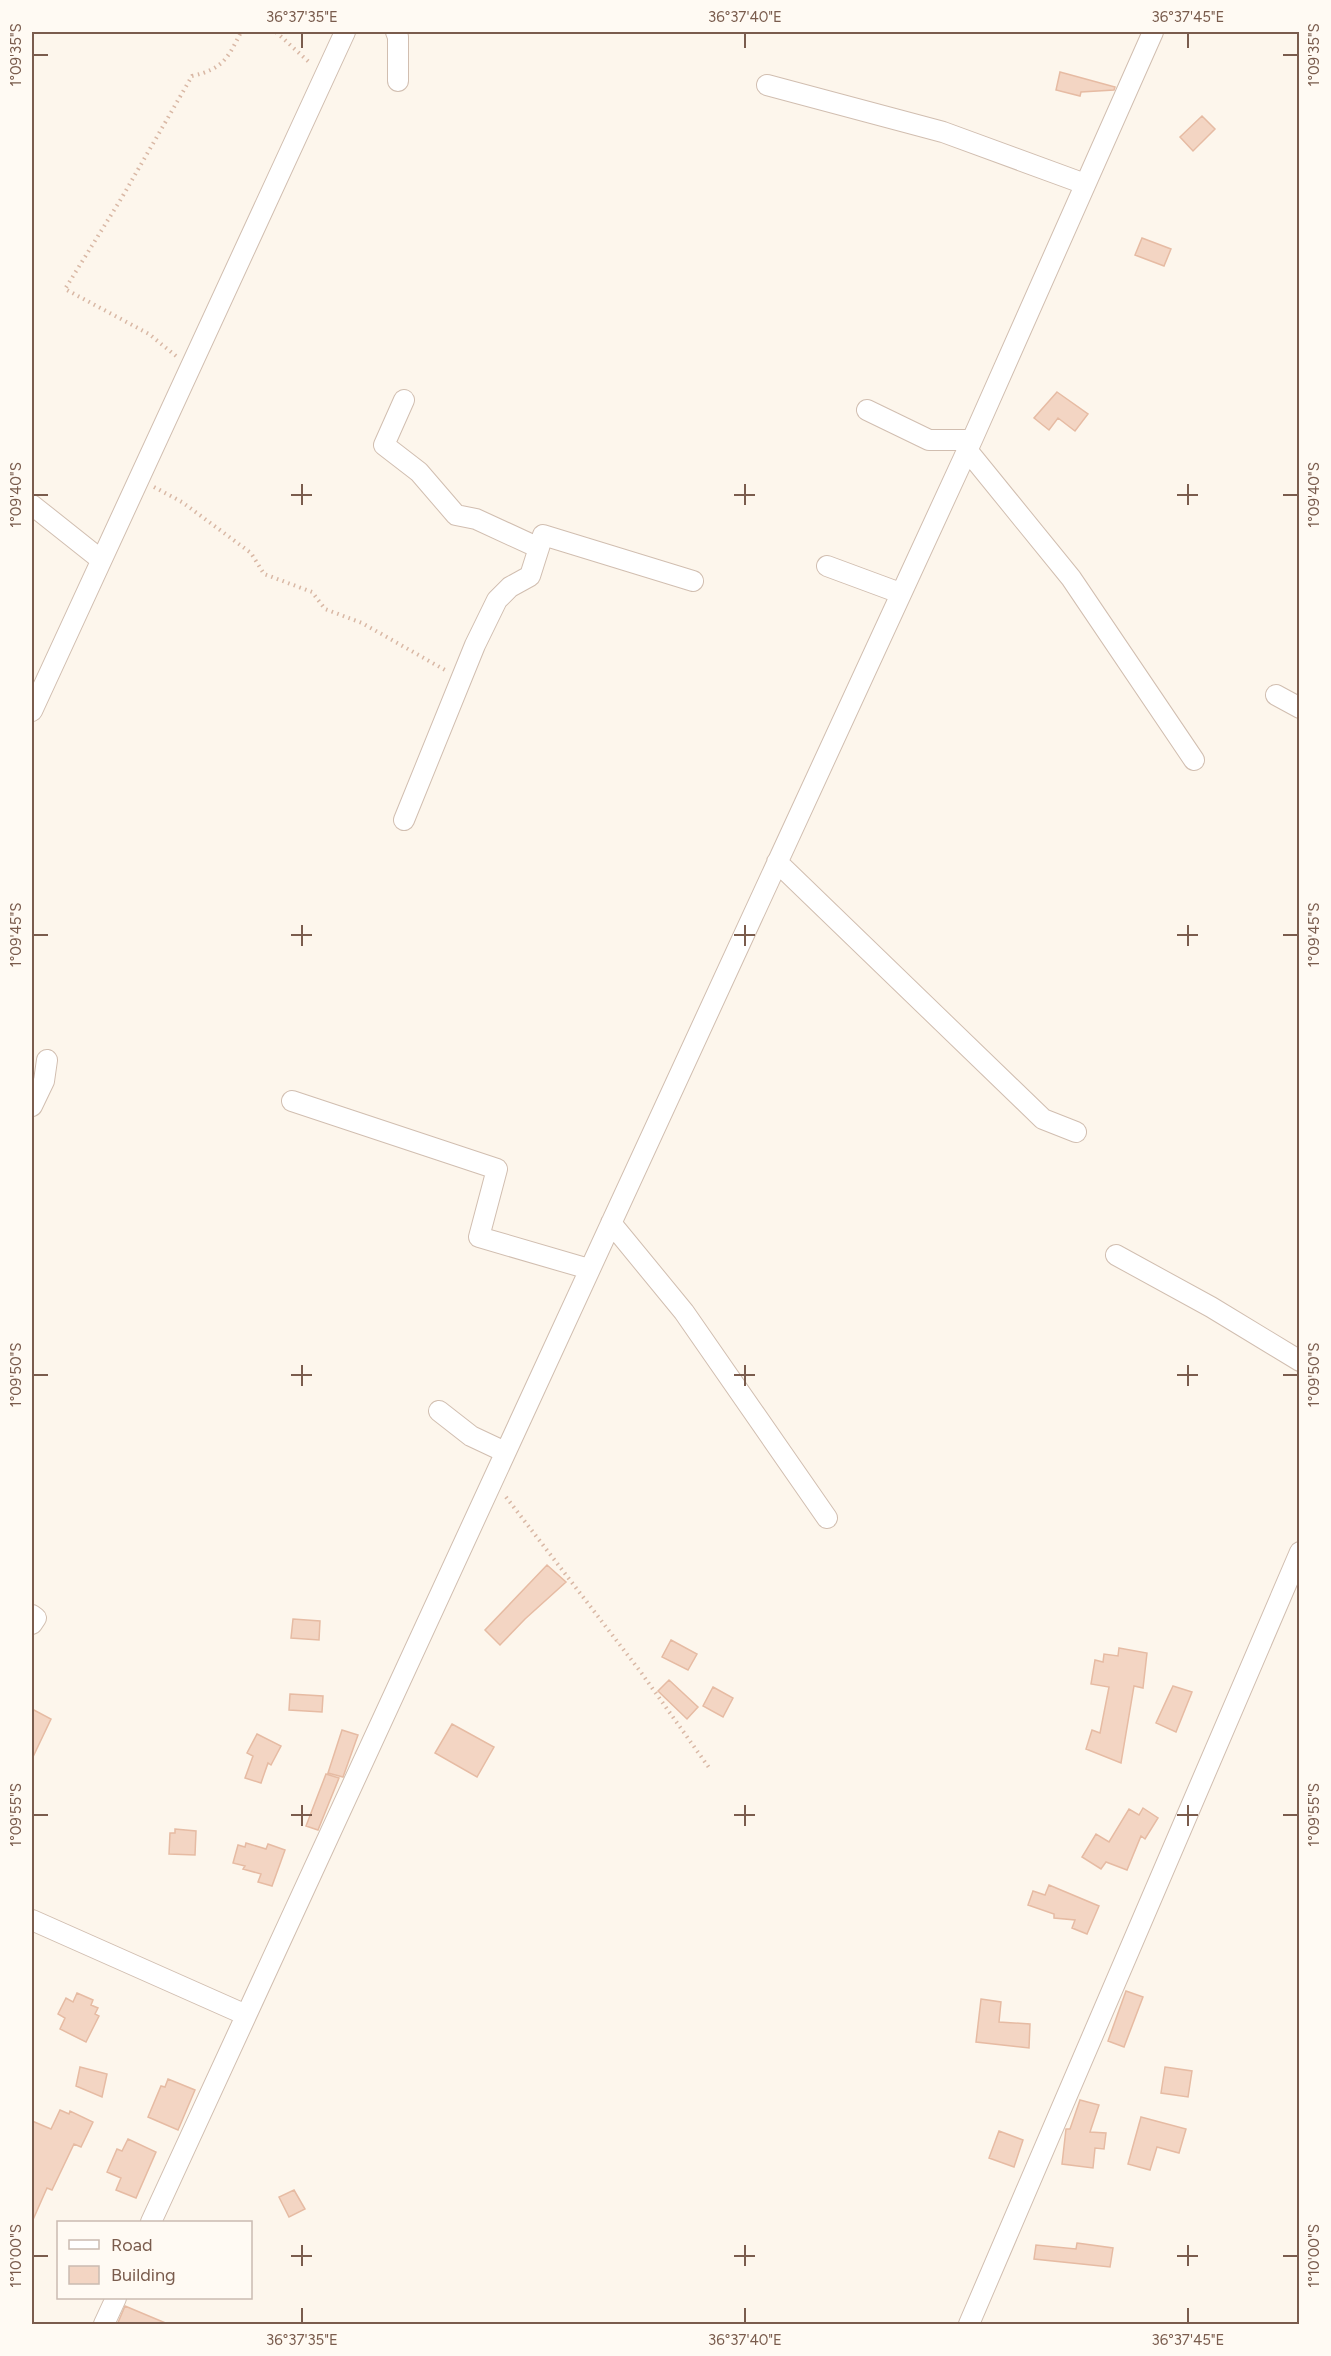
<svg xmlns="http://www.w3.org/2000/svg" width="1331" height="2356" viewBox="0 0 1331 2356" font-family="Figtree,sans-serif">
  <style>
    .building { fill: #f3d5c3; stroke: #e6bba3; stroke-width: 1.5 }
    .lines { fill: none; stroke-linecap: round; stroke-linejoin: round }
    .street-casing { stroke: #d1beb0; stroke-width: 22 }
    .path { stroke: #d9b8a5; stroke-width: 4; stroke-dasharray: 1.5 4.5; stroke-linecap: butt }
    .street { stroke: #fff; stroke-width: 20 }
    .ticks { fill: none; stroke: #7a5c4d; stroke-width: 2 }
    .neatline { fill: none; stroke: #7a5c4d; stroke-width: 2 }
    .ticks-label { font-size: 15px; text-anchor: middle; fill: #7a5c4d }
  </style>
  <rect width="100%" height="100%" fill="#fdf6ec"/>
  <path class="building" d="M 1060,72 L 1115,87 L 1114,90 L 1081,92 L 1080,96 L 1056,90 Z
    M 1202,116 L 1215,129 L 1193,151 L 1180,137 Z
    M 1142,238 L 1171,249 L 1164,266 L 1135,255 Z
    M 1057,392 L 1088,414 L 1075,431 L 1058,418 L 1049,430 L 1034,418 Z
    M 547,1565 L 566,1582 L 525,1619 L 500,1645 L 485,1630 Z
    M 293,1619 L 320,1621 L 319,1640 L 291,1638 Z
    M 671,1640 L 697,1654 L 688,1670 L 662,1657 Z
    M 1119,1648 L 1147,1653 L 1143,1688 L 1134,1686 L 1121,1763 L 1086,1749 L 1092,1730 L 1100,1733 L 1109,1687 L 1091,1684 L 1095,1660 L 1103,1662 L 1104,1654 L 1118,1656 Z
    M 669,1680 L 698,1707 L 687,1719 L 658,1691 Z
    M 1173,1686 L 1192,1692 L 1176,1732 L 1156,1723 Z
    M 713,1687 L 733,1698 L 723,1717 L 703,1706 Z
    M 290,1694 L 323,1696 L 322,1712 L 289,1710 Z
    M 32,1709 L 51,1719 L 32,1759 Z
    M 452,1724 L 494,1747 L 477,1777 L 435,1753 Z
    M 342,1730 L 358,1735 L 343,1777 L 328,1773 Z
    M 257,1734 L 281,1746 L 271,1765 L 268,1763 L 261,1783 L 245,1778 L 253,1756 L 247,1753 Z
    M 326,1774 L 339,1778 L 318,1830 L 306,1826 Z
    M 1143,1808 L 1158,1818 L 1145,1839 L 1141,1836 L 1127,1870 L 1106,1862 L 1101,1869 L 1082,1857 L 1096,1834 L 1109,1842 L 1129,1809 L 1139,1815 Z
    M 175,1829 L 196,1831 L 195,1855 L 169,1854 L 170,1833 L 175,1833 Z
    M 246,1843 L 266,1849 L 268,1844 L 285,1850 L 272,1886 L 258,1882 L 261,1874 L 243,1869 L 245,1866 L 233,1863 L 238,1845 L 245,1847 Z
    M 1049,1885 L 1099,1906 L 1087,1934 L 1072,1928 L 1075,1920 L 1054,1918 L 1054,1914 L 1028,1905 L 1033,1891 L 1045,1895 Z
    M 1126,1991 L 1143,1997 L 1124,2047 L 1108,2041 Z
    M 77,1993 L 93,2000 L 91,2005 L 98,2008 L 95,2014 L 99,2016 L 86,2042 L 60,2029 L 65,2018 L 58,2014 L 66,1998 L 73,2002 Z
    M 981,1999 L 1001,2002 L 999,2022 L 1030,2024 L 1029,2048 L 976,2042 Z
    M 80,2067 L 107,2074 L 102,2097 L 76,2086 Z
    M 1165,2067 L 1192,2071 L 1188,2097 L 1161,2093 Z
    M 168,2079 L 195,2090 L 178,2130 L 148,2117 L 161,2086 L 165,2087 Z
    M 1080,2100 L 1099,2105 L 1090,2132 L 1106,2133 L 1104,2149 L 1095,2148 L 1093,2168 L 1062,2164 L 1066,2129 L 1070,2129 Z
    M 60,2110 L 69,2114 L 70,2111 L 93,2122 L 81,2147 L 74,2144 L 52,2190 L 47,2188 L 32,2222 L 32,2121 L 51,2129 Z
    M 1141,2117 L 1186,2129 L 1179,2153 L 1157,2147 L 1150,2170 L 1128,2164 Z
    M 999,2131 L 1023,2140 L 1014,2167 L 989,2158 Z
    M 128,2139 L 156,2152 L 136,2198 L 116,2190 L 121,2178 L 107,2172 L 117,2149 L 122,2151 Z
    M 294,2190 L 305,2209 L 289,2217 L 279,2197 Z
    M 1077,2243 L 1113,2248 L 1110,2267 L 1034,2259 L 1036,2245 L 1076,2249 Z
    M 125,2306 L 168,2324 L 168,2325 L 117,2325 Z"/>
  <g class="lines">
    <g class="street-casing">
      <path id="street" d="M 396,32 L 398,37 L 398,81
        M 767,85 L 943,132 L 1085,184
        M 404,400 L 384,445 L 419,472 L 456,515 L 476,519 L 539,548
        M 867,410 L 929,440 L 972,440
        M 967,450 L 1071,578 L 1194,760
        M 32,505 L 100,559
        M 827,566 L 900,593
        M 1276,695 L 1300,708
        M 32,711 L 345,32
        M 404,820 L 475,645 L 497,600 L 510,587 L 530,576 L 543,535 L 693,581
        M 777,862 L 1043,1119 L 1076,1132
        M 292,1101 L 497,1169 L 479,1237 L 589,1269
        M 32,1106 L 44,1081 L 47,1060
        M 611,1223 L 684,1312 L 827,1518
        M 1116,1255 L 1211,1307 L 1300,1361
        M 439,1411 L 471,1436 L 505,1452
        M 32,1615 L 36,1618 L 32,1624
        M 32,1920 L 246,2015
        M 151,2222 L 972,440 L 1153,32
        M 104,2324 L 116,2298
        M 969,2324 L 1300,1552"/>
    </g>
    <path class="path" d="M 276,32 L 310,63
      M 176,356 L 149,334 L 65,289 L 121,199 L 192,76 C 223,69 228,58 241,32
      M 154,487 L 182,502 L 251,553 L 264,574 L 312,592 L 325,609 L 362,623 L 445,670
      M 506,1497 L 640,1671 L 710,1769"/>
    <use href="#street" class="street"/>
  </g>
  <path class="ticks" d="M 302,33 L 302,48M 745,33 L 745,48M 1188,33 L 1188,48M 33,55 L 48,55M 1283,55 L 1298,55M 302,484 L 302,505M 745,484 L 745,505M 1188,484 L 1188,505M 33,495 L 48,495M 291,495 L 312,495M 734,495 L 755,495M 1177,495 L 1198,495M 1283,495 L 1298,495M 302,925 L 302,946M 745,925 L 745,946M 1188,925 L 1188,946M 33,935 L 48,935M 291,935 L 312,935M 734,935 L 755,935M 1177,935 L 1198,935M 1283,935 L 1298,935M 302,1365 L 302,1386M 745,1365 L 745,1386M 1188,1365 L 1188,1386M 33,1375 L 48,1375M 291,1375 L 312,1375M 734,1375 L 755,1375M 1177,1375 L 1198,1375M 1283,1375 L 1298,1375M 302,1805 L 302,1826M 745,1805 L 745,1826M 1188,1805 L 1188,1826M 33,1815 L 48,1815M 291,1815 L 312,1815M 734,1815 L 755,1815M 1177,1815 L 1198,1815M 1283,1815 L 1298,1815M 302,2245 L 302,2266M 745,2245 L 745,2266M 1188,2245 L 1188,2266M 33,2256 L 48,2256M 291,2256 L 312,2256M 734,2256 L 755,2256M 1177,2256 L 1198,2256M 1283,2256 L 1298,2256M 302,2308 L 302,2323M 745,2308 L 745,2323M 1188,2308 L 1188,2323"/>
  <rect width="1331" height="2356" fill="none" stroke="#fffaf3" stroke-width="66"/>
  <rect x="57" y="2221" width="195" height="78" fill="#fffaf3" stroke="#cabbb1" stroke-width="1.5"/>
  <rect x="69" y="2240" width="30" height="9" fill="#ffffff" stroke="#cabbb1" stroke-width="1.5"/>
  <text x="111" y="2251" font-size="18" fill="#7a5c4d">Road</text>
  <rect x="69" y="2266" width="30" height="18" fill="#f3d5c3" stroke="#cabbb1" stroke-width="1.5"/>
  <text x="111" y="2281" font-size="18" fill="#7a5c4d">Building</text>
  <rect x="33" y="33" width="1265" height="2290" class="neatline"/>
  <g class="ticks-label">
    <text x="302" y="22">36°37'35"E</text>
    <text x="745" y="22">36°37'40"E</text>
    <text x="1188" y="22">36°37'45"E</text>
    <text transform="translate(16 55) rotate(-90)" y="5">1°09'35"S</text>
    <text transform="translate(1314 55) rotate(-90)" y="5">1°09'35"S</text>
    <text transform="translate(16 495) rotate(-90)" y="5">1°09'40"S</text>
    <text transform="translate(1314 495) rotate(-90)" y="5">1°09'40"S</text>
    <text transform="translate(16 935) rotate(-90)" y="5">1°09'45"S</text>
    <text transform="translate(1314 935) rotate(-90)" y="5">1°09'45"S</text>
    <text transform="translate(16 1375) rotate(-90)" y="5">1°09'50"S</text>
    <text transform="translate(1314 1375) rotate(-90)" y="5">1°09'50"S</text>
    <text transform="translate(16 1815) rotate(-90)" y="5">1°09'55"S</text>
    <text transform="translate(1314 1815) rotate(-90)" y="5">1°09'55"S</text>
    <text transform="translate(16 2256) rotate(-90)" y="5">1°10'00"S</text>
    <text transform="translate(1314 2256) rotate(-90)" y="5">1°10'00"S</text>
    <text x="302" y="2345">36°37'35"E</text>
    <text x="745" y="2345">36°37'40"E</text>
    <text x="1188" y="2345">36°37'45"E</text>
  </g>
</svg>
